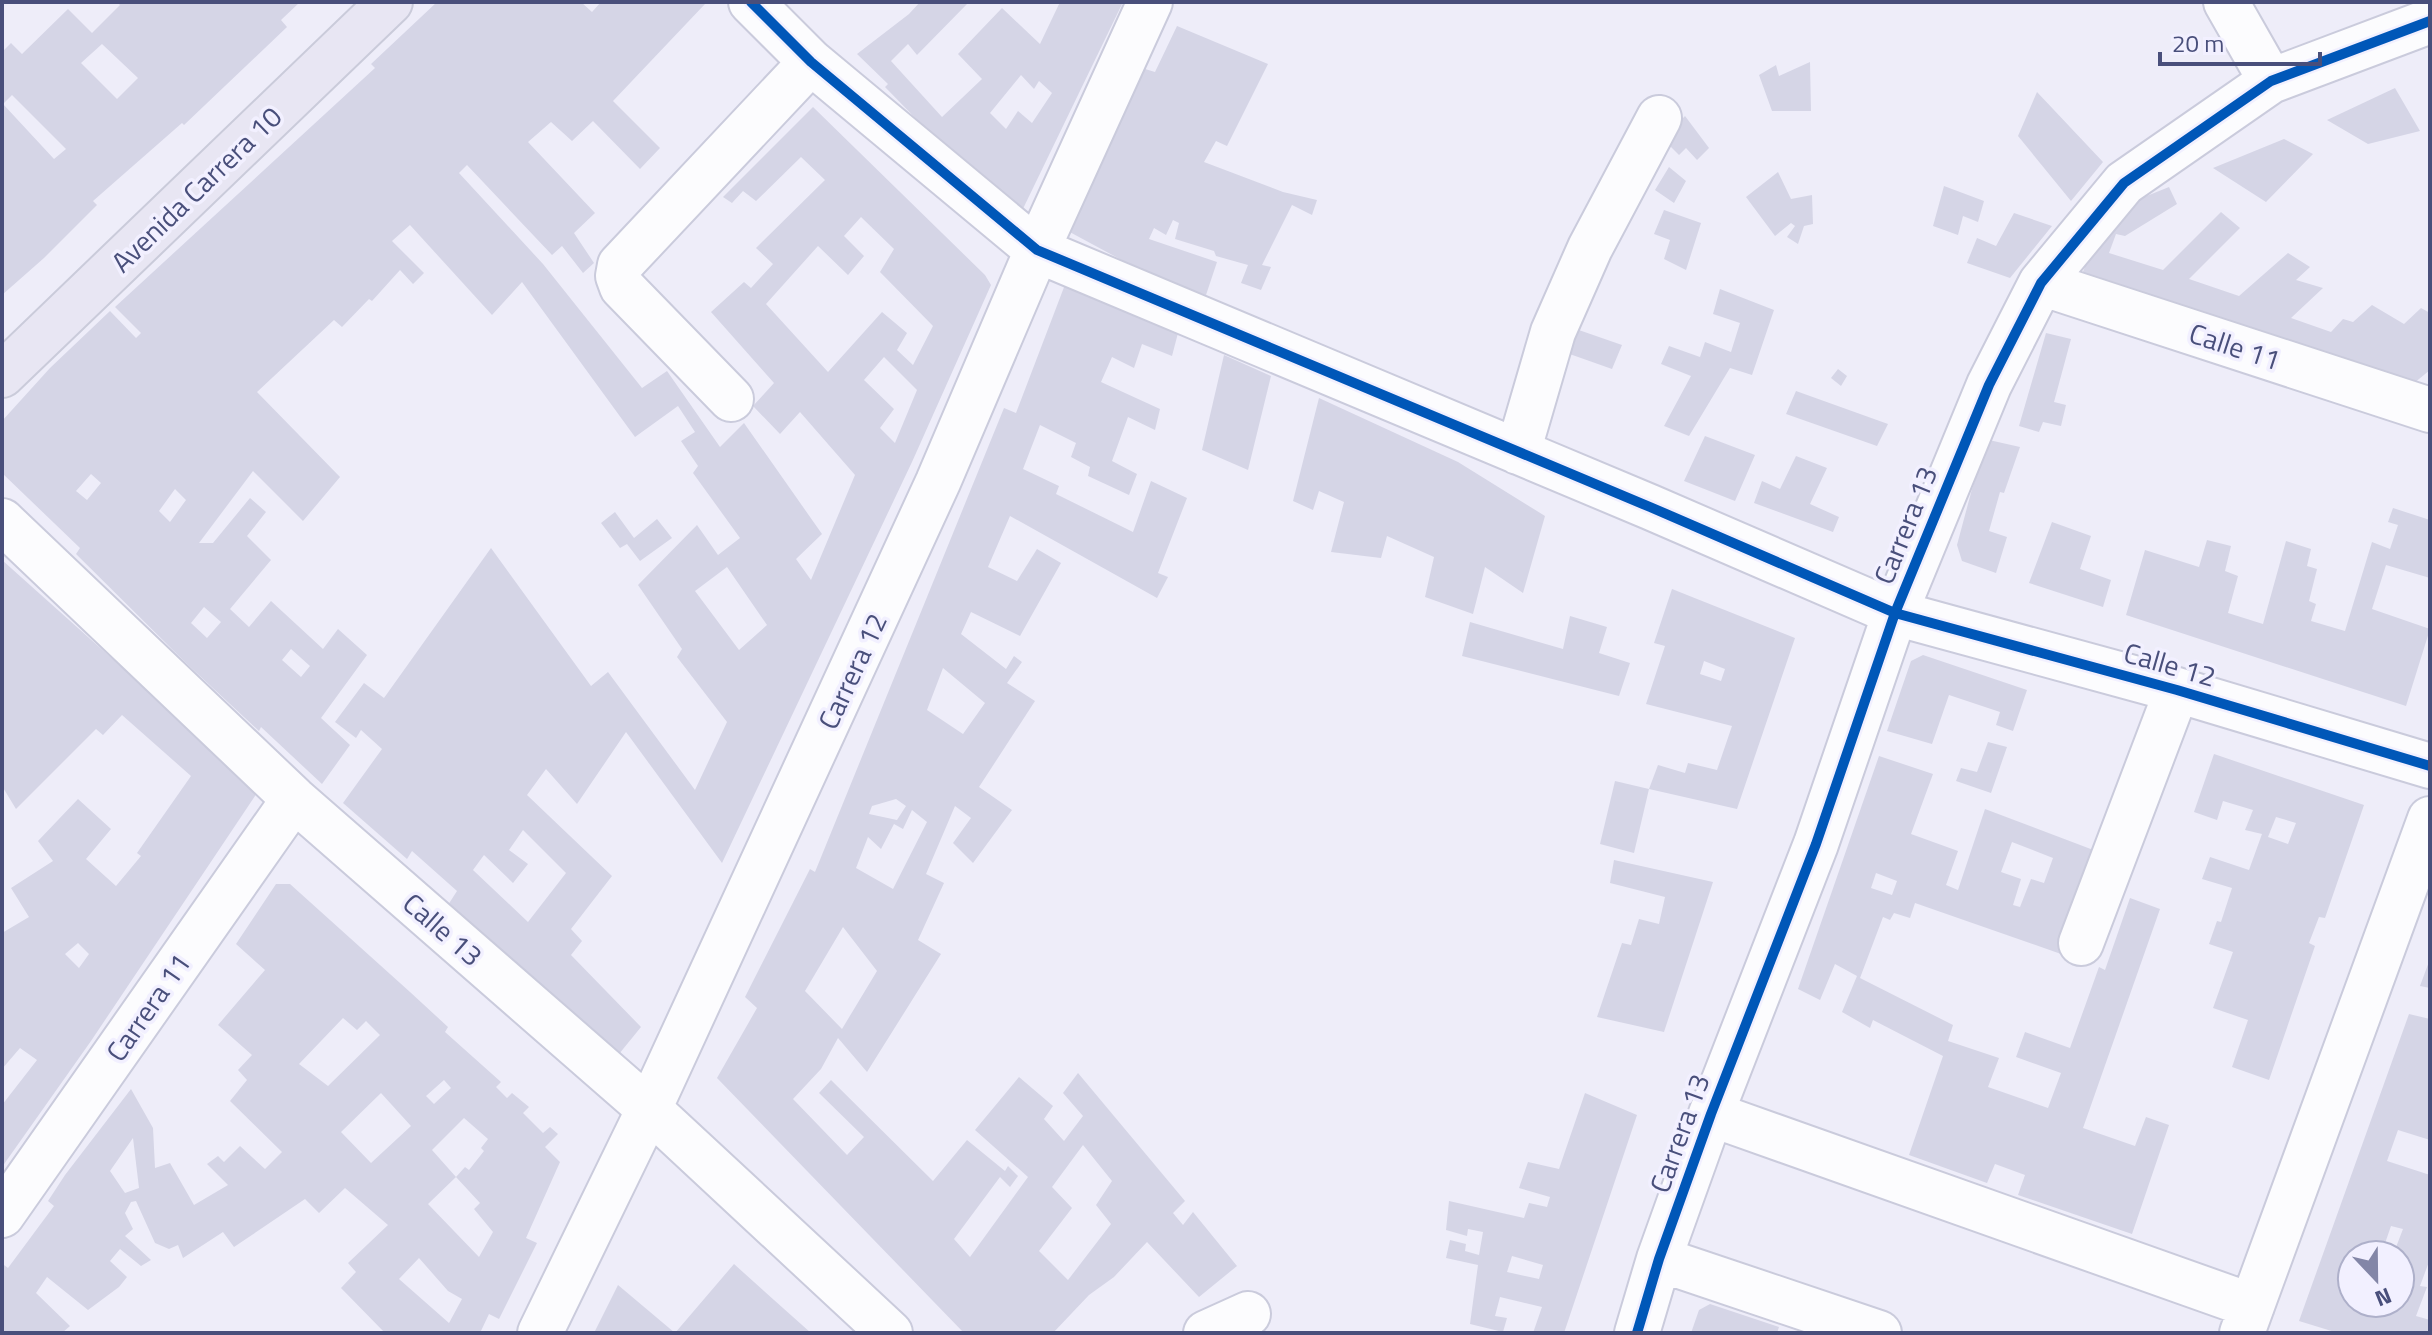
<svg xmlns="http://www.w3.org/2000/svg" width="2432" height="1335" viewBox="0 0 2432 1335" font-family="'Titillium Web',sans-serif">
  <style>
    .building { fill: #d5d5e6; fill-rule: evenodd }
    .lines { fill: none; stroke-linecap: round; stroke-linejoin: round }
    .minor-casing { stroke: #cacbdc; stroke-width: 48 }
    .major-casing { stroke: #cacbda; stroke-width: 48 }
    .minor { stroke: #fcfcfe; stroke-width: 44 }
    .major { stroke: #e8e6f3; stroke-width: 44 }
    .cycleway-casing { stroke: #f2f0ff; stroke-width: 15 }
    .cycleway { stroke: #0057b8; stroke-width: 10 }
    .labels { text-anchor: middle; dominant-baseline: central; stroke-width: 7; stroke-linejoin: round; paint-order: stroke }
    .street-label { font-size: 28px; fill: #494f7b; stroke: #f2f0ff }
  </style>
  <rect width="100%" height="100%" fill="#eeedf9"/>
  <path class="building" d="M 117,2 L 300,2 L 281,20 L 287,27 L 184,125 L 182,123 L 93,201 L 97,205 L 44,258 L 2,295 L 2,86 L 4,84 L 2,52 L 11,43 L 22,54 L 68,9 L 92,33 L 120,5 ZM 102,44 L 138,78 L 117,99 L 81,63 ZM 12,95 L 66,149 L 54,159 L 3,104 Z
    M 437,2 L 581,2 L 592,12 L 601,2 L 705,4 L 613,101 L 660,148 L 640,169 L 593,121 L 572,141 L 551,122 L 528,142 L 595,213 L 574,233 L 594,263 L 583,273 L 562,246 L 552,255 L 467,165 L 459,173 L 543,264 L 642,388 L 667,371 L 720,447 L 744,423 L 822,534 L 796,559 L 811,580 L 855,475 L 800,412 L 780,434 L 753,406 L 774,383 L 711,312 L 744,282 L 751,288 L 773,264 L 756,248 L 825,180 L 801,157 L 756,201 L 743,191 L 732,203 L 723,197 L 813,107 L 985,275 L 991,285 L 912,462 L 722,863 L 626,732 L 577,804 L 546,769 L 527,795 L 612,876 L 571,929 L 582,941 L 571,955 L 641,1027 L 619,1054 L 448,905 L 457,891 L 412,851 L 407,859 L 343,803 L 382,749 L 361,730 L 356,738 L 335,722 L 364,683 L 384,698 L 491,548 L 591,686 L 608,672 L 695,790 L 727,722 L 677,657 L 682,649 L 638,585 L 697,525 L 718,555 L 740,538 L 693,473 L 698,466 L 681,441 L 695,432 L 678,406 L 635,437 L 522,282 L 492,315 L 410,225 L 392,241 L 424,273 L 413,284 L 400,270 L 372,301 L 369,299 L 342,327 L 334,320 L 257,392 L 340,477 L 303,521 L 253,471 L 199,543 L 213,543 L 250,498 L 266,512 L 247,536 L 271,560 L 230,609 L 249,627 L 271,601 L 323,649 L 338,629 L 367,655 L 321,718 L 350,745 L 322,784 L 261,727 L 259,731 L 186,663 L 76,554 L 80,548 L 2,473 L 2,421 L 50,368 L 110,311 L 136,338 L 141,333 L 115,307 L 375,68 L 371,64 ZM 861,217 L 894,249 L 880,272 L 933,326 L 913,365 L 897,350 L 907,333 L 882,312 L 828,372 L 766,304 L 818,246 L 848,275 L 864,256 L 844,236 ZM 884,357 L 917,390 L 895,443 L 880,428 L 894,409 L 864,380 ZM 91,474 L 101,483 L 87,500 L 76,491 ZM 175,489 L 186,500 L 170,522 L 159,511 ZM 727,567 L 767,625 L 739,650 L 695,591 ZM 204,607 L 221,622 L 207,638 L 191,623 ZM 291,649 L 310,666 L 301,677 L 282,660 ZM 523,830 L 566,873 L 528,922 L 473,870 L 484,855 L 513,883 L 528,864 L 509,850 Z
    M 920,2 L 969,2 L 917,55 L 908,44 L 891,61 L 942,117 L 982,79 L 958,54 L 1002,8 L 1040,44 L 1060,2 L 1123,2 L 1019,217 L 927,130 L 885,87 L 888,84 L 857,54 L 909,14 ZM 1021,75 L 1034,89 L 1039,81 L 1052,93 L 1032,123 L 1018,111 L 1006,129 L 990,113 Z
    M 1177,26 L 1268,64 L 1227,146 L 1216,141 L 1204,162 L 1283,192 L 1317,200 L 1312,215 L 1292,205 L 1262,265 L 1271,267 L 1261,290 L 1241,283 L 1248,265 L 1216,256 L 1214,251 L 1175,239 L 1179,223 L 1173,220 L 1166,235 L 1154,228 L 1149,239 L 1217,262 L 1206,295 L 1155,278 L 1066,230 L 1145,69 L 1155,72 Z
    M 1810,62 L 1811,111 L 1772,111 L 1759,75 L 1776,65 L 1779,76 Z
    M 2395,88 L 2420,131 L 2368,144 L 2327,120 Z
    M 2037,92 L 2103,162 L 2071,201 L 2018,136 Z
    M 1685,116 L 1709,148 L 1697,160 L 1686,148 L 1679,155 L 1663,139 Z
    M 2284,139 L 2313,154 L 2266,202 L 2213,168 Z
    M 1669,167 L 1686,181 L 1674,203 L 1655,190 Z
    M 1778,172 L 1791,199 L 1812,195 L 1813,224 L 1804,226 L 1798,244 L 1787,237 L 1795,226 L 1791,223 L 1775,236 L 1746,197 Z
    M 1944,186 L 1984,201 L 1978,222 L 1963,216 L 1958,235 L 1933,226 Z
    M 2169,187 L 2177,204 L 2125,236 L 2116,234 L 2109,253 L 2163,270 L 2221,212 L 2240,228 L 2189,279 L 2239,296 L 2288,253 L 2310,267 L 2296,280 L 2323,288 L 2291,318 L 2331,332 L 2343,319 L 2353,322 L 2372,305 L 2404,324 L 2421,308 L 2430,313 L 2430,370 L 2408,388 L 2080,280 L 2101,223 L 2112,210 Z
    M 1664,210 L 1701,223 L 1686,270 L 1664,259 L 1670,240 L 1654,234 Z
    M 2014,213 L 2052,226 L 2010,278 L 1967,263 L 1977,238 L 1996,246 Z
    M 1066,282 L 1178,333 L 1172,356 L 1142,344 L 1134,368 L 1112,357 L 1101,382 L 1160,409 L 1155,430 L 1128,417 L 1112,461 L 1137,474 L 1129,495 L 1088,476 L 1090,467 L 1071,457 L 1076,443 L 1040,425 L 1023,469 L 1059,486 L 1056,494 L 1133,532 L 1151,481 L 1187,498 L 1158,573 L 1168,577 L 1157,598 L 1010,516 L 988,567 L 1017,581 L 1037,549 L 1061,563 L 1020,636 L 971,612 L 961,634 L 1006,669 L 1014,656 L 1022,662 L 1007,683 L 1035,701 L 979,787 L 1012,810 L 973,863 L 953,843 L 971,818 L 955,806 L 926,874 L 944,883 L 918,940 L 941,954 L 867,1072 L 838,1038 L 821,1069 L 793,1099 L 847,1155 L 864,1137 L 819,1093 L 831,1080 L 933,1181 L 967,1140 L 1005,1171 L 1008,1166 L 1018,1176 L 1010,1187 L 1000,1177 L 954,1239 L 970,1257 L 1028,1177 L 975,1130 L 1019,1077 L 1053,1106 L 1044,1119 L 1064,1141 L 1083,1116 L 1063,1093 L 1078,1073 L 1185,1201 L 1173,1213 L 1183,1225 L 1193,1212 L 1237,1266 L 1199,1297 L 1147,1242 L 1114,1277 L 1089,1295 L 1053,1333 L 964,1333 L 717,1078 L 757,1008 L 745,997 L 810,869 L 815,872 L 1004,408 L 1016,413 ZM 943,668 L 985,703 L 963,734 L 927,710 ZM 896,799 L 906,806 L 897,820 L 869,814 L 872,806 ZM 912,810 L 927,822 L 893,889 L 856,868 L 868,837 L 881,849 L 894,824 L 903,829 ZM 843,927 L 877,971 L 842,1029 L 805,991 ZM 1083,1145 L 1112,1181 L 1096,1205 L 1111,1224 L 1068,1280 L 1039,1251 L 1072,1208 L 1052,1187 Z
    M 1720,289 L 1774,310 L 1752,375 L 1730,368 L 1689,436 L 1664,426 L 1691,376 L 1661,364 L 1669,346 L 1700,357 L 1705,342 L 1731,352 L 1740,323 L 1713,314 Z
    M 1573,328 L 1622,345 L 1612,369 L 1564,352 Z
    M 2046,333 L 2071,339 L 2054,402 L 2066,405 L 2061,426 L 2043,422 L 2039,432 L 2019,426 Z
    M 1224,355 L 1271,376 L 1248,470 L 1202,450 Z
    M 1838,369 L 1847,376 L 1841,386 L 1831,378 Z
    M 1796,391 L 1888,424 L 1877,446 L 1786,414 Z
    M 1319,398 L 1458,462 L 1545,516 L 1523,593 L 1485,567 L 1473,614 L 1425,597 L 1434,557 L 1387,536 L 1381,558 L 1331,552 L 1344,502 L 1319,491 L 1313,510 L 1293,501 Z
    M 1705,436 L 1755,455 L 1735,501 L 1684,481 Z
    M 1989,440 L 2020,447 L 2004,493 L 2000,492 L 1989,531 L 2007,537 L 1996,573 L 1962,561 L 1957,545 L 1972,489 Z
    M 1796,456 L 1827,468 L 1810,504 L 1839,517 L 1833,532 L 1754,503 L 1762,481 L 1780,489 Z
    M 2393,508 L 2430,520 L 2430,578 L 2386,565 L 2372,609 L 2430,629 L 2406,706 L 2126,615 L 2145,550 L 2199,567 L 2207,540 L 2231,546 L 2225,571 L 2238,576 L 2228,613 L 2263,624 L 2286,541 L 2311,549 L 2307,566 L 2317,569 L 2309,601 L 2316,604 L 2311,621 L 2345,631 L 2372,542 L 2390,549 L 2398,525 L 2388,522 Z
    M 615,512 L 634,538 L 657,519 L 672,538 L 640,561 L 627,544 L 620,548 L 601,523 Z
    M 2052,522 L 2091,536 L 2080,569 L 2111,580 L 2103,607 L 2029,583 Z
    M 2,560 L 259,790 L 91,1041 L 2,1167 L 2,1105 L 37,1060 L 20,1048 L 2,1069 L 2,933 L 29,917 L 11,888 L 53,861 L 38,841 L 78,799 L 111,829 L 86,859 L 116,886 L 141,856 L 137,853 L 191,776 L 122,715 L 103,735 L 96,729 L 16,809 L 2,786 ZM 78,943 L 89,954 L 79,968 L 65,954 Z
    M 1672,589 L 1795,638 L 1737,809 L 1649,789 L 1658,765 L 1685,773 L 1688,763 L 1717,770 L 1732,726 L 1646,704 L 1665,646 L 1654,643 ZM 1704,661 L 1725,669 L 1721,681 L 1700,674 Z
    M 1570,616 L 1607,627 L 1599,653 L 1630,663 L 1619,696 L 1462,656 L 1470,622 L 1563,649 Z
    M 1923,655 L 2027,690 L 2013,731 L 1996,725 L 2000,712 L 1949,695 L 1932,744 L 1887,731 L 1911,661 Z
    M 1988,742 L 2007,747 L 1991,793 L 1956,781 L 1961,768 L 1977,772 Z
    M 2214,754 L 2364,805 L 2325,918 L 2319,917 L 2309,943 L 2315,946 L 2269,1080 L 2232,1067 L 2248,1020 L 2213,1008 L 2233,952 L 2209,944 L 2217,921 L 2221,922 L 2232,888 L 2202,879 L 2210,857 L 2249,870 L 2262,834 L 2245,830 L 2253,810 L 2223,801 L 2217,820 L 2194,812 ZM 2276,817 L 2296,823 L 2288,844 L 2268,837 Z
    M 1879,756 L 1933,774 L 1911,834 L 1958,851 L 1946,885 L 1958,890 L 1985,809 L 2096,851 L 2061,954 L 1915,903 L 1910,918 L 1894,913 L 1890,920 L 1883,917 L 1860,978 L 1953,1025 L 1948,1041 L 1999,1058 L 1988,1087 L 2048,1108 L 2061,1073 L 2016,1057 L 2025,1032 L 2070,1048 L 2099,967 L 2105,970 L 2130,898 L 2160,909 L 2083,1128 L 2135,1146 L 2146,1117 L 2169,1125 L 2132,1234 L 2018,1195 L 2025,1175 L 1995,1164 L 1987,1183 L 1909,1155 L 1943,1056 L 1873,1020 L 1870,1028 L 1842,1012 L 1857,976 L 1835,964 L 1820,1000 L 1798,989 ZM 2012,842 L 2053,858 L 2044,883 L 2031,879 L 2020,907 L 2013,905 L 2021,879 L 2001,872 ZM 1876,873 L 1897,881 L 1892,895 L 1871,888 Z
    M 1615,781 L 1649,789 L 1634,853 L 1600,844 Z
    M 1614,860 L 1713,882 L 1664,1032 L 1597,1017 L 1622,943 L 1631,945 L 1639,919 L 1659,924 L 1665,897 L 1610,883 Z
    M 276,884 L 290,884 L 410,992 L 448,1027 L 445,1032 L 501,1082 L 496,1087 L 507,1098 L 512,1093 L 529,1107 L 523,1113 L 543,1133 L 550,1127 L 558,1134 L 545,1147 L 560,1162 L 526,1238 L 537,1243 L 499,1319 L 489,1314 L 480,1333 L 385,1333 L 341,1288 L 356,1272 L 348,1263 L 388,1225 L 345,1188 L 319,1213 L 305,1199 L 234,1247 L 223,1232 L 183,1258 L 178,1245 L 169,1249 L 155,1243 L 136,1201 L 131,1202 L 125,1213 L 133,1229 L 125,1236 L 151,1260 L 141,1266 L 120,1249 L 110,1261 L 127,1277 L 119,1287 L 88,1310 L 47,1277 L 36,1293 L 70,1326 L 62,1333 L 2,1333 L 2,1268 L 4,1265 L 8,1268 L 54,1206 L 48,1201 L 65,1175 L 131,1089 L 153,1128 L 155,1168 L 170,1163 L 194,1205 L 228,1185 L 207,1164 L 218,1156 L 224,1162 L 240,1146 L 265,1169 L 282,1152 L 230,1101 L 247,1080 L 238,1070 L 252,1055 L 218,1025 L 265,970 L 236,944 ZM 343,1018 L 357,1030 L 366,1021 L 380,1035 L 328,1086 L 299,1064 ZM 444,1080 L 451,1088 L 434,1104 L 426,1096 ZM 381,1093 L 411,1126 L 371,1163 L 341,1132 ZM 464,1118 L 488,1139 L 481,1148 L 484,1151 L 469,1170 L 465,1167 L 456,1177 L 432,1150 ZM 133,1138 L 139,1188 L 125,1193 L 110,1171 ZM 456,1177 L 480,1203 L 474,1209 L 493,1232 L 479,1257 L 428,1204 ZM 419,1258 L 448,1291 L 462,1299 L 449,1323 L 399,1279 Z
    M 2430,959 L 2430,988 L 2420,986 Z
    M 2409,1014 L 2430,1019 L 2430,1140 L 2398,1130 L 2387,1161 L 2430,1175 L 2430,1259 L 2420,1286 L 2427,1287 L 2416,1316 L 2430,1320 L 2430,1333 L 2338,1333 L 2299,1321 ZM 2391,1226 L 2403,1229 L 2393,1255 L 2400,1255 L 2400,1303 L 2352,1303 L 2352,1255 L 2381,1255 Z
    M 1585,1093 L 1637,1115 L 1564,1333 L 1533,1333 L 1542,1307 L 1500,1297 L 1495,1316 L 1507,1318 L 1503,1332 L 1470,1324 L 1478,1265 L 1446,1258 L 1450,1240 L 1466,1244 L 1465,1251 L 1479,1255 L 1483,1232 L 1468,1229 L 1467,1236 L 1446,1230 L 1449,1201 L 1524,1218 L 1529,1203 L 1547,1207 L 1550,1197 L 1519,1188 L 1528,1162 L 1559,1169 ZM 1512,1256 L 1543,1265 L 1539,1279 L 1507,1272 Z
    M 734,1264 L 774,1300 L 811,1333 L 675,1333 Z
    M 618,1285 L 675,1333 L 594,1333 Z
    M 1710,1304 L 1779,1327 L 1777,1333 L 1691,1333 L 1699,1310 Z"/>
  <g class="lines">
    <g class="minor-casing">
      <path id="minor" d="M 751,2 L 811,62 L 1037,250 L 1650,507 L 1895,613 L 2177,690 L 2430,766
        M 2226,2 L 2271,81
        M 2041,283 L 2430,410
        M 731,399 L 622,287 L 618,276 L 620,265 L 811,62
        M 1518,452 L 1553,332 L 1590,248 L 1659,118
        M 2,521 L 294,799 L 649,1109 L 890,1333
        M 2081,943 L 2177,690
        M 1711,1114 L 2252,1306
        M 2,1215 L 294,799
        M 1659,1259 L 1879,1333
        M 540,1333 L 649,1109 L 938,482 L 1037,250 L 1150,2
        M 1206,1333 L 1248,1314
        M 1637,1333 L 1659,1259 L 1711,1114 L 1816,844 L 1895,613 L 1989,385 L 2041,283 L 2124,183 L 2271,81 L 2430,21
        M 2242,1333 L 2430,819"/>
    </g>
    <g class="major-casing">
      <path id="major" d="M 2,375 L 390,2"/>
    </g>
    <use href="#minor" class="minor"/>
    <use href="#major" class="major"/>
    <g class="cycleway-casing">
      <path id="cycleway" d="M 751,2 L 811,62 L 1037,250 L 1650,507 L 1895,613 L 2177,690 L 2430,766
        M 1637,1333 L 1659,1259 L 1711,1114 L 1816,844 L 1895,613 L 1989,385 L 2041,283 L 2124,183 L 2271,81 L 2430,21"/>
    </g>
    <use href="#cycleway" class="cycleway"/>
  </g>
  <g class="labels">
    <g class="street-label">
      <text transform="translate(196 189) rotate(-44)">Avenida Carrera 10</text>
      <text transform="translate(2235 346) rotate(18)">Calle 11</text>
      <text transform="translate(1905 525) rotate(-68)">Carrera 13</text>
      <text transform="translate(2170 664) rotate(16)">Calle 12</text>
      <text transform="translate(852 671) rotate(-65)">Carrera 12</text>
      <text transform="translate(443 929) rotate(41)">Calle 13</text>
      <text transform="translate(148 1007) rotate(-55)">Carrera 11</text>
      <text transform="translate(1679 1133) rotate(-70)">Carrera 13</text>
    </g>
  </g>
  <rect width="2432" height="1335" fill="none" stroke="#494f7b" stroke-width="8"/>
  <g transform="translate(2376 1279) rotate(158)"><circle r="38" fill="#f2f0ff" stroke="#aeb0ca" stroke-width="2"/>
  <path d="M0-6L14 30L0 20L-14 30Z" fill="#8386a7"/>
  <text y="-12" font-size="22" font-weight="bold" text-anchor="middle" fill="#494f7b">N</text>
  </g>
  <path d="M2160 52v12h160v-12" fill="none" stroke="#494f7b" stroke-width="4"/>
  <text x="2172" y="52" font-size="24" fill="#494f7b" stroke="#f2f0ff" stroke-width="6" paint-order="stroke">20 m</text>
</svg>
